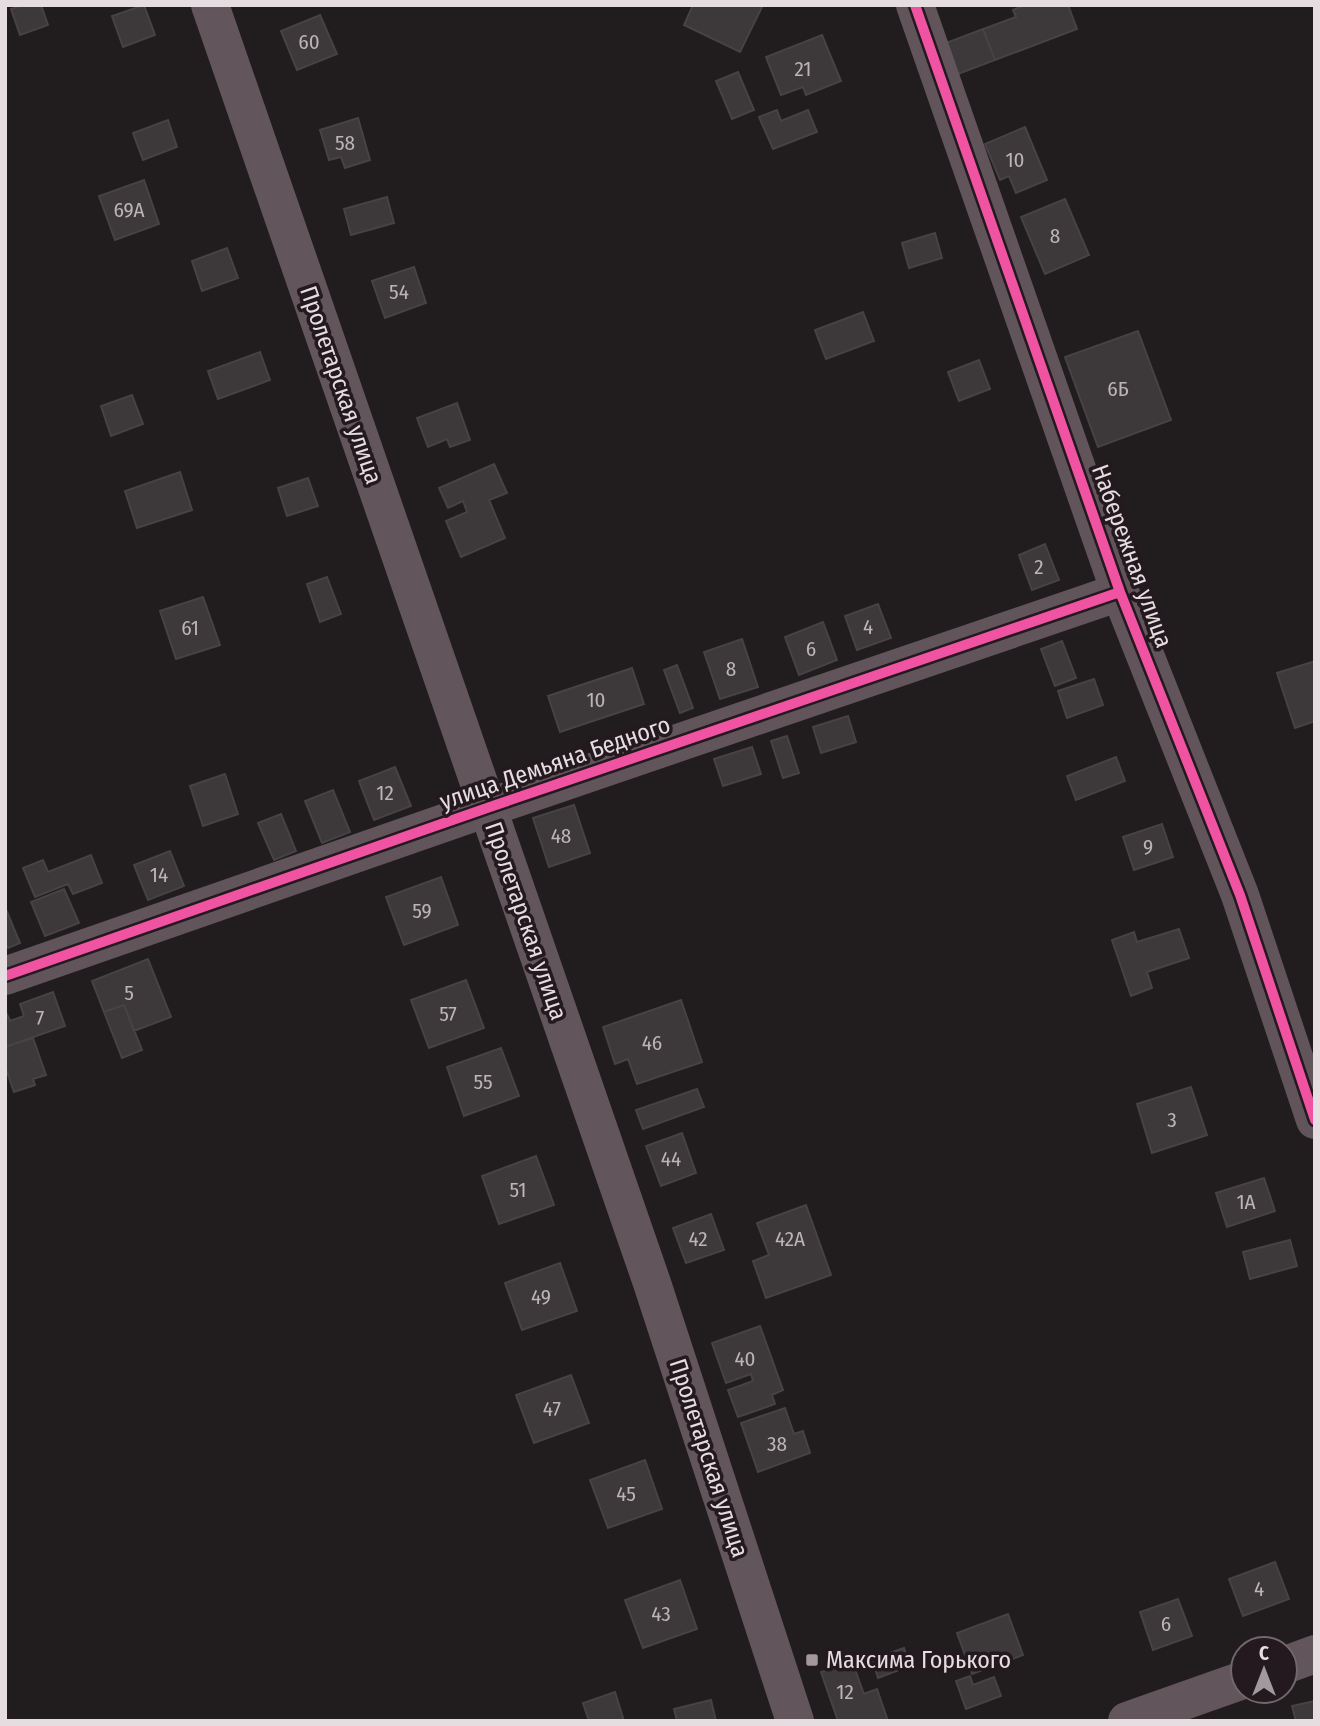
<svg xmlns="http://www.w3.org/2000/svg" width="1320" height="1726" viewBox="0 0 1320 1726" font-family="'Fira Sans Condensed',sans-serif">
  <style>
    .building { fill: #3d383a; stroke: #474244; stroke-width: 2 }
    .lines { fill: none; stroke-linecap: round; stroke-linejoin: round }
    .minor { stroke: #61545a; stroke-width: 38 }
    .major { stroke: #62555b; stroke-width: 38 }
    .cycleway-casing { stroke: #24191e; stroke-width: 15 }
    .cycleway { stroke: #f153a3; stroke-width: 10 }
    .poi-dot { fill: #a1999d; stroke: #24191e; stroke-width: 2.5 }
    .labels { text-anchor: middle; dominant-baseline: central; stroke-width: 7; stroke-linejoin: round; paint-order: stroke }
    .number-label { font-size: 21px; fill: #bcb4b7 }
    .street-label { font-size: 24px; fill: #e6dde1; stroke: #24191e }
    .poi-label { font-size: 24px; fill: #e6dde1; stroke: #24191e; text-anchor: start }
  </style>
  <rect width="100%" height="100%" fill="#211c1e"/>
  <path class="building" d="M 22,5 L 41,5 L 48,25 L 20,35 L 11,9 Z
    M 144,5 L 155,35 L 123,47 L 112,16 Z
    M 693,5 L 763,5 L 740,52 L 684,25 Z
    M 1025,5 L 1068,5 L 1077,29 L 995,60 L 983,29 L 1016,17 L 1013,10 Z
    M 320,15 L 337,54 L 297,70 L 281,31 Z
    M 983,29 L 995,60 L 958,74 L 946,43 Z
    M 822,35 L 841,81 L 806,95 L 803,87 L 781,95 L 766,57 Z
    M 738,72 L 754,110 L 732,119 L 716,81 Z
    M 777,110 L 781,121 L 808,110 L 817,132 L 773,149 L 759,117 Z
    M 358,118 L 370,160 L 345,168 L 341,157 L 329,160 L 320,130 Z
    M 168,120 L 177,147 L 143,160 L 133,133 Z
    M 1025,127 L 1047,180 L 1016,193 L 1009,176 L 1000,180 L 985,144 Z
    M 144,180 L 159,224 L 115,240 L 99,196 Z
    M 387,197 L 394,223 L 351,235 L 344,209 Z
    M 1065,199 L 1089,255 L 1045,274 L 1021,217 Z
    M 935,233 L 942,258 L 909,268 L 902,243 Z
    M 227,248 L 238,278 L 202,291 L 192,261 Z
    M 414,267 L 426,303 L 385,318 L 372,281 Z
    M 863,312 L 874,341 L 826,359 L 815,330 Z
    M 1138,331 L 1171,420 L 1098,447 L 1065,357 Z
    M 260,352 L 270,380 L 218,399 L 208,371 Z
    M 979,360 L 990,389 L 959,401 L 948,372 Z
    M 132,395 L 143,424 L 111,436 L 101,406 Z
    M 457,403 L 470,440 L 450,447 L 447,439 L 428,447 L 417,418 Z
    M 494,464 L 507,493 L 489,500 L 505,538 L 461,557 L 446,521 L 467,512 L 463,501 L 448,508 L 439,488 Z
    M 180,472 L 192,510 L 137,528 L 125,491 Z
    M 308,478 L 318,506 L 287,516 L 278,488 Z
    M 1045,544 L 1059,580 L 1032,590 L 1019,555 Z
    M 327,577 L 341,614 L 320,622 L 307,584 Z
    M 203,597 L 220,645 L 176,659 L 160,611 Z
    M 878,604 L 891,638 L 857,650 L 845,616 Z
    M 823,622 L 837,660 L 799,675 L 785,637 Z
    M 742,639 L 758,687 L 720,699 L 704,652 Z
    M 1062,641 L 1076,678 L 1055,686 L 1041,649 Z
    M 1315,661 L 1315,721 L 1295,728 L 1277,673 Z
    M 677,665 L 693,708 L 680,713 L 664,670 Z
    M 632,668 L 644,704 L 560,732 L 548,696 Z
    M 1094,679 L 1103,705 L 1067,718 L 1058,691 Z
    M 848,716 L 856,742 L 821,753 L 813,727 Z
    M 787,736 L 799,773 L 783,778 L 771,741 Z
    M 752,747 L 761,774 L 723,786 L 714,759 Z
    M 1116,757 L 1125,781 L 1076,800 L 1067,776 Z
    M 395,767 L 411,806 L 374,820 L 359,781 Z
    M 225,774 L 238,814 L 203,826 L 190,786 Z
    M 333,790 L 350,832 L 322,843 L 305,801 Z
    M 574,805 L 590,853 L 549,867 L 533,818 Z
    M 281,814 L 296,851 L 274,860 L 258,823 Z
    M 1162,824 L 1173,857 L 1134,870 L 1123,837 Z
    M 170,851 L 184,886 L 148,900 L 134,865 Z
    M 91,855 L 102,883 L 73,894 L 68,884 L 35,897 L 23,868 L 43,860 L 48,872 Z
    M 441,877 L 458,925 L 404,945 L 386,897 Z
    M 64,889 L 79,923 L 45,936 L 31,902 Z
    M 5,907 L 20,943 L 8,948 L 5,942 Z
    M 1179,929 L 1189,958 L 1147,972 L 1152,988 L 1131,996 L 1112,940 L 1134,932 L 1137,942 Z
    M 148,959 L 171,1017 L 134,1031 L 124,1005 L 104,1012 L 92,981 Z
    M 466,980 L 484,1028 L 429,1048 L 411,1000 Z
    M 53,992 L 65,1026 L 5,1047 L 5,1010 L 10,1021 L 24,1016 L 20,1004 Z
    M 681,1000 L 702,1062 L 637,1084 L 628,1059 L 615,1064 L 603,1027 Z
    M 124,1005 L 142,1050 L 122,1058 L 104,1012 Z
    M 33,1038 L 46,1075 L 33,1079 L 35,1085 L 14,1092 L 5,1066 L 5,1047 Z
    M 501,1048 L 519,1096 L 464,1116 L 447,1067 Z
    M 1191,1087 L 1207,1135 L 1152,1153 L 1137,1104 Z
    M 697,1089 L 704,1107 L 643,1129 L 636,1110 Z
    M 682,1133 L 696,1173 L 661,1186 L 646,1146 Z
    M 536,1156 L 554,1205 L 499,1224 L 482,1176 Z
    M 1264,1178 L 1275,1211 L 1227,1227 L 1216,1193 Z
    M 806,1205 L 831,1275 L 766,1298 L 753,1261 L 769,1255 L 757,1223 Z
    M 711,1214 L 724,1250 L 686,1263 L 673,1228 Z
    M 1290,1240 L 1297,1266 L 1250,1279 L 1243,1252 Z
    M 560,1263 L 577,1311 L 522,1330 L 505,1283 Z
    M 760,1326 L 783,1390 L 772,1395 L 775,1404 L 738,1417 L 728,1390 L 753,1381 L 751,1374 L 726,1383 L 712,1343 Z
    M 571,1375 L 589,1423 L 534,1443 L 516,1395 Z
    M 785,1408 L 794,1434 L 803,1431 L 810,1453 L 758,1472 L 741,1423 Z
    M 645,1460 L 662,1509 L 608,1528 L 590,1480 Z
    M 1275,1562 L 1289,1599 L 1243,1616 L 1229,1579 Z
    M 680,1580 L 697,1629 L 643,1648 L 625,1600 Z
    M 1178,1599 L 1192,1636 L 1153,1650 L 1140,1612 Z
    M 1008,1614 L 1023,1655 L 972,1674 L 957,1633 Z
    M 904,1648 L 910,1666 L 878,1678 L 872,1659 Z
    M 852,1661 L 864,1694 L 877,1689 L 888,1721 L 838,1721 L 821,1672 Z
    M 970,1676 L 973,1685 L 994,1677 L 1001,1696 L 966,1709 L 956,1681 Z
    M 615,1692 L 624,1721 L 589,1721 L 583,1703 Z
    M 711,1700 L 716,1721 L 677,1721 L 674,1709 Z
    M 1315,1701 L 1315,1721 L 1296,1721 L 1292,1706 Z"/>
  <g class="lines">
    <path class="minor" d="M 915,5 L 1120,592 L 1240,895 L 1315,1120
      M 5,976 L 487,808 L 1120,592"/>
    <path class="major" d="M 210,5 L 652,1283 L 795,1721
      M 1285,1665 L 1315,1654
      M 1127,1721 L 1243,1680"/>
    <g class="cycleway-casing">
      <path id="cycleway" d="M 915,5 L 1120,592 L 1240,895 L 1315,1120
        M 5,976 L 487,808 L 1120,592"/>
    </g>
    <use href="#cycleway" class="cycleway"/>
  </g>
  <rect class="poi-dot" x="805" y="1653" width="14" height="14" rx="3.5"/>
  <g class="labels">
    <g class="number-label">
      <text x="309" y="42">60</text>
      <text x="803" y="69">21</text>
      <text x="345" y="143">58</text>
      <text x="1015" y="160">10</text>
      <text x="129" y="210">69А</text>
      <text x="1055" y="236">8</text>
      <text x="399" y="292">54</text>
      <text x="1118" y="389">6Б</text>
      <text x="1039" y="567">2</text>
      <text x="868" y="627">4</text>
      <text x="190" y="628">61</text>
      <text x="811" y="649">6</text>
      <text x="731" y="669">8</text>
      <text x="596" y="700">10</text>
      <text x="385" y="793">12</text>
      <text x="561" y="836">48</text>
      <text x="1148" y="847">9</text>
      <text x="159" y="875">14</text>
      <text x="422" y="911">59</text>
      <text x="129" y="993">5</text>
      <text x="448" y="1014">57</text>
      <text x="40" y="1018">7</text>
      <text x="652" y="1043">46</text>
      <text x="483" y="1082">55</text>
      <text x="1172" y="1120">3</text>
      <text x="671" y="1159">44</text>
      <text x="518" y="1190">51</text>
      <text x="1246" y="1202">1А</text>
      <text x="698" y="1239">42</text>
      <text x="790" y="1239">42А</text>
      <text x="541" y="1297">49</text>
      <text x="745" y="1359">40</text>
      <text x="552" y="1409">47</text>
      <text x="777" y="1444">38</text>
      <text x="626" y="1494">45</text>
      <text x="1259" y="1589">4</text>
      <text x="661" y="1614">43</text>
      <text x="1166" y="1624">6</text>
      <text x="845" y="1692">12</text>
    </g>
    <g class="street-label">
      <text transform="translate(341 385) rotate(71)">Пролетарская улица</text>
      <text transform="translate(1132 556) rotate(70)">Набережная улица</text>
      <text transform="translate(555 763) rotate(-19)">улица Демьяна Бедного</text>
      <text transform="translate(526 921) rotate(71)">Пролетарская улица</text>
      <text transform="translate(709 1458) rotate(72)">Пролетарская улица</text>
    </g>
    <g class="poi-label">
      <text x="826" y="1660">Максима Горького</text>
    </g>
  </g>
  <rect width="1320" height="1726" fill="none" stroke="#e6dde1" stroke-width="14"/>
  <g transform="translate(1264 1670)"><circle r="33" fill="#24191e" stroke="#72676c" stroke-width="2"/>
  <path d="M0-5L12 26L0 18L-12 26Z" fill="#a1999d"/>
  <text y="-10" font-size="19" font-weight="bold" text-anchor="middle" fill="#e6dde1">С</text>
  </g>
</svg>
